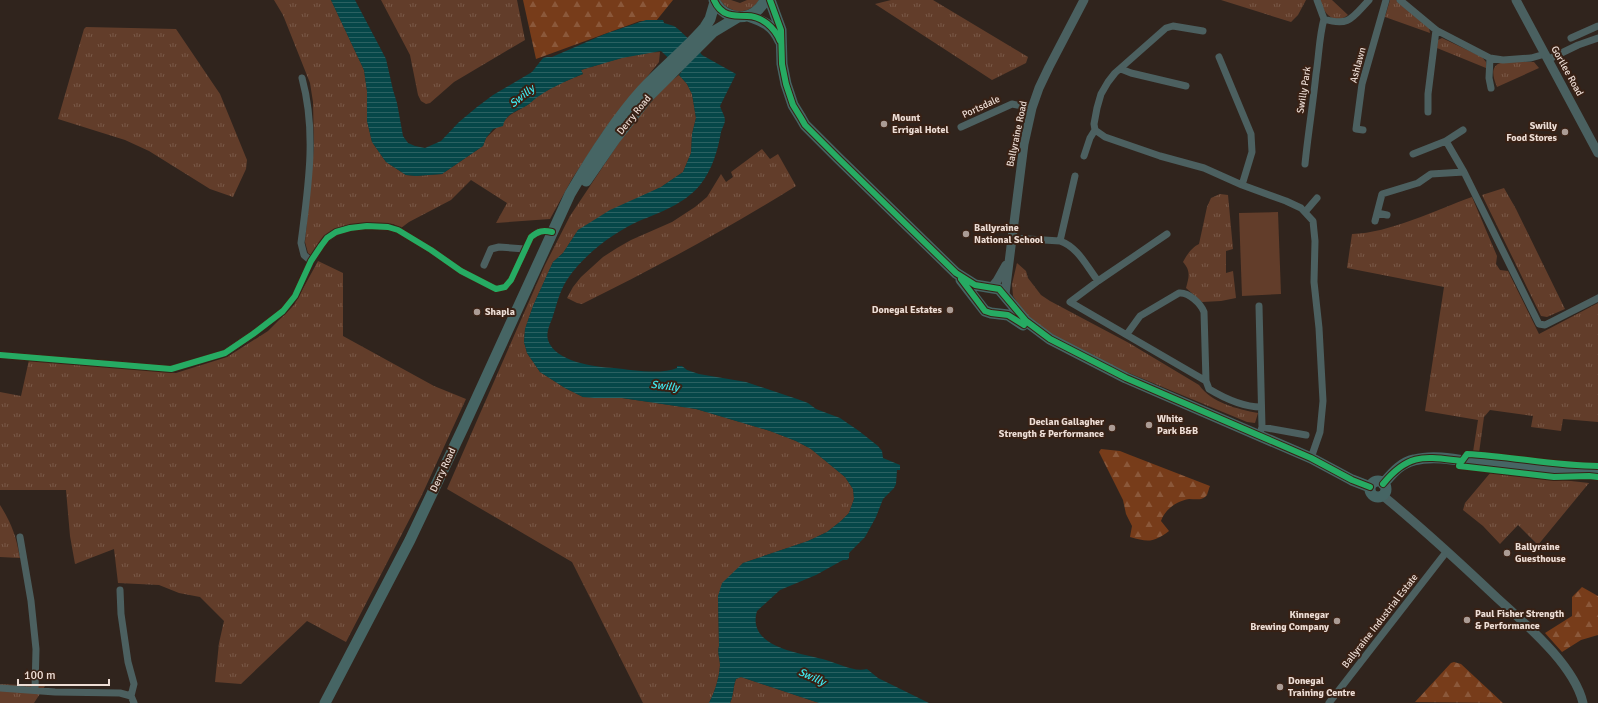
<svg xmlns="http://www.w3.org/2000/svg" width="1598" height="703" viewBox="0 0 1598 703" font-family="Signika,sans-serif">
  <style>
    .grass { fill: url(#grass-tufts) }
    .forest { fill: url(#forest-firs) }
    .garden { fill: #623d2a }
    .water { fill: url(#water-rules) }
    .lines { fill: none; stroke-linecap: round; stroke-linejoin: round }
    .street { stroke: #4c6060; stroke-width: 7 }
    .secondary { stroke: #4a6060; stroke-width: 9 }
    .primary { stroke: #466564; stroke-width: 11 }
    .cycleway-casing { stroke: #382115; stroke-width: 8 }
    .cycleway { stroke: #26ab63; stroke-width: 6 }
    .poi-dot { fill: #ab9c95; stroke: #382115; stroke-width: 1.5 }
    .labels { text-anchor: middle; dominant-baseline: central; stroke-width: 4; stroke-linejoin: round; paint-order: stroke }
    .street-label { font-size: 10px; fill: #edddd5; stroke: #382115 }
    .poi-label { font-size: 10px; font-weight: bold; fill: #edddd5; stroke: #382115; text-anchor: start }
    .water-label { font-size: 11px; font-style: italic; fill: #3febf2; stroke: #382115 }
  </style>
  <defs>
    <pattern id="grass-tufts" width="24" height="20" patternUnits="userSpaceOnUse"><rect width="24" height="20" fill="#623d2a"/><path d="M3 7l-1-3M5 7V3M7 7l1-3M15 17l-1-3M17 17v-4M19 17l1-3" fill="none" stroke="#795948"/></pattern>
    <pattern id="forest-firs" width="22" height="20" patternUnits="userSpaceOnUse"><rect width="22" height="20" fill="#773c1a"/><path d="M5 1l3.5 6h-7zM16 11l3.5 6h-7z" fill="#8b583a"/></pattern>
    <pattern id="water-rules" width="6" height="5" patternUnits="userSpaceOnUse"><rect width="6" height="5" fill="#064749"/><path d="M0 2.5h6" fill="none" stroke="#2b6162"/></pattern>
  </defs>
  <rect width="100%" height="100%" fill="#30241d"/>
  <path class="grass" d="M 274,0 L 331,0 L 364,70 L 367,91 L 367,121 L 372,142 L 386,162 L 406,175 L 416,176 L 442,174 L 483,146 L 486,138 L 510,115 L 529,104 L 537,96 L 559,84 L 583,74 L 581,70 C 606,63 633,52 660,52 L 659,62 L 602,133 L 572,179 L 550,219 L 496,223 L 507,203 L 471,180 L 451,200 L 409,222 L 401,228 L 393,224 L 381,223 L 339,228 L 312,256 L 308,253 L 305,242 L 314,147 L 313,102 L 310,83 L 283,15 Z
    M 381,0 L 517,0 L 525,40 L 454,82 L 430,103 L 426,104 L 421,101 L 418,95 L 410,55 Z
    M 720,0 L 731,0 L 740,3 L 747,0 L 759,0 C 749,16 730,14 720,0 Z
    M 891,0 L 933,0 L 1028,57 L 1026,63 L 992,80 L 875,4 Z
    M 1221,0 L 1306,0 L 1298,15 L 1291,22 Z
    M 1319,0 L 1332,0 L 1348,15 C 1333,26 1325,14 1319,0 Z
    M 1390,0 L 1396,0 L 1429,28 L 1430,33 L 1385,17 Z
    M 86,27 L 176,29 L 220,94 L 247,160 L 246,169 L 233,197 L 210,189 L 149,151 L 125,140 L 58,119 L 84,29 Z
    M 1442,38 L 1482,57 L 1486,62 L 1486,68 L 1437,48 L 1438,40 Z
    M 1534,62 L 1539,68 L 1497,87 C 1483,55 1512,62 1534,62 Z
    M 679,75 L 687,84 L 692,94 L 696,118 L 692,134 L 691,153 L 683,172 L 661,187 L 578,230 L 563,253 L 553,262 L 533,306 L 525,329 L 524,342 L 527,353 L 540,372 L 565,388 L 583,397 L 594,398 L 622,398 L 696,409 L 770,431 L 796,441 L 811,449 L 845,477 L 853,489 L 854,499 L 849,513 L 841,521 L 827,532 L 808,541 L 743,563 L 718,596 L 719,646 C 717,652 720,659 720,665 C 719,679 715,691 709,703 L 643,703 L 572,562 L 447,489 L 545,265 L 570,216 L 630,126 L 667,84 Z
    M 762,149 L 770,159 L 778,154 L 796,186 C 727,229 655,268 582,304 L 577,303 L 567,298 L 573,287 L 581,277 L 603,257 L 617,248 L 631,240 L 672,222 L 695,207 L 707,197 L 721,174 L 726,182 L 733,177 L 731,172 Z
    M 1504,188 L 1516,209 L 1565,309 L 1547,317 L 1541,316 L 1482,195 Z
    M 1220,194 L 1228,195 L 1233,249 L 1226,251 L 1226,273 L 1233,271 L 1236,298 L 1221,301 L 1202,302 L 1186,288 C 1189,277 1191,271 1183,262 C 1186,256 1192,247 1199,244 L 1207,207 L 1211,198 Z
    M 1472,197 L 1497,256 L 1496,264 L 1500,270 L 1508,271 L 1539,334 L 1598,303 L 1598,422 L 1563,419 L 1561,431 L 1531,427 L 1533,416 L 1490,410 L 1484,417 L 1479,453 L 1473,452 L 1478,420 L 1425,411 L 1444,287 L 1347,268 L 1352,234 C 1390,233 1435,210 1472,197 Z
    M 318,261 L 343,273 L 343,336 L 434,386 L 466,399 L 421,497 L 346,642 L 307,621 L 241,684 L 215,682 L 219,643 L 224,621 L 200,597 L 179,593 L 159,585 L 118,583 L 114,549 L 75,564 L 70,536 L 66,490 L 0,490 L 0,392 L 21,396 L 29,360 L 176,373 L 227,357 L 268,331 L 294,305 Z
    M 1017,263 L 1026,271 L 1028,278 L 1041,295 L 1050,301 L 1129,343 L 1199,385 C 1212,403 1237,409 1258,413 L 1255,423 L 1247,422 L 1124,371 L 1068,344 L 1028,319 L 1013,296 L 1012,284 Z
    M 1491,472 L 1589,483 L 1538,545 L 1518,525 L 1500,544 L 1483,526 L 1463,510 L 1465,503 Z
    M 0,505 C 12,524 16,536 20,558 L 0,557 Z
    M 741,677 L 819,703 L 730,703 C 734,694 733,687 736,679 Z
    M 0,684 L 45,686 L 34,703 L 0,703 Z"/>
  <path class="forest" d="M 523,0 L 673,0 L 656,21 L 640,21 L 536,59 Z
    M 1101,449 L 1120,451 L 1130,455 L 1210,486 C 1209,488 1208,492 1207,495 C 1202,501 1196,499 1189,499 C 1177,501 1165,509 1161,521 L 1169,531 C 1153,543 1148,542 1130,537 L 1132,526 L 1126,514 L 1123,500 L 1099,452 Z
    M 1582,587 L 1598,596 L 1598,635 L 1581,640 L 1562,652 L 1545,633 L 1572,616 L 1572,597 Z
    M 1454,662 L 1461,664 L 1503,703 L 1415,702 L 1451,663 Z"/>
  <path class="garden" d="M 1278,212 L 1281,294 L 1242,296 L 1239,213 Z"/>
  <path class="water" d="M 331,0 L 355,0 L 386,59 L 393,90 L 397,103 L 403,136 L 408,143 L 415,146 L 425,148 L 441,141 L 459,122 L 477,107 L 493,95 L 532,72 L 543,58 L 547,57 L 552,57 L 605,34 L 646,20 L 663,20 L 664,23 L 674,26 L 678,29 L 692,42 L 702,55 L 736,74 L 720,106 C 721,110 725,116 725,120 C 725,124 722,128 721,132 C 718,150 712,170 700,185 C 684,204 661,212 639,221 C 612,233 578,259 564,285 C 558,296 556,308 552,319 C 549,326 546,333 548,340 C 555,362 595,367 614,368 C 632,370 661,375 677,368 L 677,366 L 682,366 L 687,370 L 699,374 L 746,382 L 800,400 L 808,403 L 816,409 L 840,418 L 859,431 L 878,446 L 882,451 L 883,458 L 900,465 L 900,470 L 897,470 L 896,484 L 894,488 L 883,499 L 876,517 L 865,537 L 849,553 L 849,558 L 847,560 L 843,560 L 816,575 L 780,590 L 757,611 C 746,648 802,653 826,660 C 840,664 853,672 867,669 L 878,678 L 929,703 L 819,703 L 741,677 L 736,679 C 733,686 734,694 730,703 L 709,703 C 715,691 719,679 720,665 C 720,659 717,652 719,646 L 718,596 L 722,583 L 743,563 L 808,541 L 827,532 L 841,521 L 849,513 L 854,499 L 853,489 L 845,477 L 811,449 L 796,441 L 770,431 L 696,409 L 622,398 L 594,398 L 583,397 L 565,388 L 540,372 L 527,353 L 524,342 L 525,329 L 533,306 L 547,275 L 553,262 L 563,253 L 578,230 L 610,210 L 661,187 L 683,172 L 691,153 L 692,134 L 696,118 L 692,94 L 687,84 L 679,75 L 682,71 L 661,51 L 622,58 L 581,70 L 583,74 C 568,80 552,87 539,96 C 535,98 533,101 529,104 C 519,111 505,113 503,126 L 493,129 L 486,138 L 483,146 L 442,174 L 416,176 L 406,175 L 386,162 L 372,142 L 367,121 L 367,91 L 364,70 Z"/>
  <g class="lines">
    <path class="street" d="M 1317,0 L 1324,19
      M 1400,0 L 1436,30 L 1490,58 L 1503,60 L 1531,58 L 1545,54
      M 1324,19 C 1349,27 1352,18 1369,0
      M 1203,31 L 1173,26 L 1166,28 L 1115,73 L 1108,82 L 1101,94 L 1097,108 L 1094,124 L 1095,130 L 1105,137 L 1160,156 L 1204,168 L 1242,185 L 1286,201 L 1301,208 L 1313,221 L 1315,241 L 1314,282 L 1319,328 L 1323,401 L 1320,432 L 1311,458
      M 1571,38 L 1598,26
      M 1219,57 L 1251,134 L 1252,152 L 1242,185
      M 1490,58 L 1489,78 L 1491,88
      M 1549,59 L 1578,45 L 1598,38
      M 1121,69 L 1131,73 L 1186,86
      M 302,78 C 317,133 308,188 301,243 L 304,255 L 311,261
      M 1428,112 L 1428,94 L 1436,30
      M 961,127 L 1012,104 L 1032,108
      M 1363,130 L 1356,129 L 1362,84 L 1386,0
      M 1446,141 L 1464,172
      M 1413,154 L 1446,141 L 1463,130
      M 1084,156 L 1090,138 L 1095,130
      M 1305,164 C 1308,134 1313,104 1316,74 C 1319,56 1319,37 1324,19
      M 1305,212 L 1317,198
      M 1377,213 L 1387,215
      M 1375,221 L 1382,194 L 1418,183 L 1431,174 L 1464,172 L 1539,324 L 1545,325 L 1598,298
      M 1012,238 L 1060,241 C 1078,247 1087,267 1098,281
      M 1060,241 L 1075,176
      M 484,265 L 491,249 L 499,247 L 525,249
      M 1259,306 L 1262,427
      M 1127,334 L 1140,316 L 1179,293 C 1189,292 1201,304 1204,312 L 1206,381 L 1070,302 L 1098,281 L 1167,234
      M 0,355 L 171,369 L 225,353 L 253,334 L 283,311 L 295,296 L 311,261 L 321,246 L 327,238 L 336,232 L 350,228 L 367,226 L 388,227 L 398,230 L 431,250 L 461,271 L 496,289 L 505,287 L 511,280 L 531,237 C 538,231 543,230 552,232
      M 1206,381 L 1209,389 C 1224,398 1244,407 1261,407
      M 1261,430 L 1262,427 L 1306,435
      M 20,537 L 31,601 L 36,649 L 35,690
      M 120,590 L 121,614 L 128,662 L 134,684 L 131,696
      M 0,688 L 55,692 L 120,693 L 131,696 L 134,703
      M 1329,703 L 1447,551"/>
    <path class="secondary" d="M 1516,0 L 1598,153
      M 992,287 L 997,281 L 1006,265
      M 1005,294 L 1024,144 L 1032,108 L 1039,88 L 1049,67 L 1084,0
      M 1382,495 C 1421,527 1458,561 1495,596 C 1524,623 1574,664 1583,703"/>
    <path class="primary" d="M 714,0 C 725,23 755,22 765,0
      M 770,0 L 781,30 L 782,64 L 786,84 L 793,105 L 801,118 L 805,125 L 838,158 L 956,273 L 975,285 L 999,289 L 1026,321 L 1050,339 L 1126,378 L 1311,458 L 1352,480 L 1370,487
      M 748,16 C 763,21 773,25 780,41
      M 586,181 L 615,139 L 648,97 L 713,32 L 738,17
      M 961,280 L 985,311 L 991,313 L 1008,315 L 1023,325
      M1370 489a8 8 0 1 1 16 0a8 8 0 1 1-16 0Z
      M 1383,484 C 1392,474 1400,463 1414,460 C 1436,454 1462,461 1484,464 C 1522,468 1560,473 1598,471
      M 325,703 L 410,540 L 463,428 L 570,194 C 591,158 614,121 642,90 C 662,68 685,50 705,27 L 710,19 L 715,2"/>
    <g class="cycleway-casing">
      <path id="cycleway" d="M 714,0 C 721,16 732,16 747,16 C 762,16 775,28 780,41
        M 770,0 L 781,30 L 782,64 L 786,84 L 793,105 L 801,118 L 805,125 L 838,158 L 956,273 L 975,285 L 999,289 L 1026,321 L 1050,339 L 1126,378 L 1311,458 L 1352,480 L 1370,487
        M 961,279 L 985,311 L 991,313 L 1008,315 L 1024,325
        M 0,355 L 171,369 L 225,353 L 253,334 L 283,311 L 295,296 L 311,261 L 321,246 L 327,238 L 336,232 L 350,228 L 367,226 L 388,227 L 398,230 L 431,250 L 461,271 L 496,289 L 505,287 L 511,280 L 531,237 C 538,231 543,230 552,232
        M 1460,461 L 1459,466 L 1554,477 L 1589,476 L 1598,477
        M 1383,484 C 1409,452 1425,457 1462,461 L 1467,454 C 1511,456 1554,466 1598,466"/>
    </g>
    <use href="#cycleway" class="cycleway"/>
  </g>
  <g class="poi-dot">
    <circle cx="884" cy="124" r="4"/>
    <circle cx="1565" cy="132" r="4"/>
    <circle cx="966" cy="234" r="4"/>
    <circle cx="950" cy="310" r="4"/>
    <circle cx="477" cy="312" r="4"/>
    <circle cx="1149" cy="425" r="4"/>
    <circle cx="1112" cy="428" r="4"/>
    <circle cx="1507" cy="553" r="4"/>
    <circle cx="1467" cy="620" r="4"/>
    <circle cx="1337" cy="621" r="4"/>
    <circle cx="1280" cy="687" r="4"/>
  </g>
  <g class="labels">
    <g class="street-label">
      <text transform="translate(1358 65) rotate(-75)">Ashlawn</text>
      <text transform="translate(1567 71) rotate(61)">Gortlee Road</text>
      <text transform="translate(1304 90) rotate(-81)">Swilly Park</text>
      <text transform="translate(981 107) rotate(-25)">Portsdale</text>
      <text transform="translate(634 115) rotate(-51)">Derry Road</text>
      <text transform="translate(1017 134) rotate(-78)">Ballyraine Road</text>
      <text transform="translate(443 470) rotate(-65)">Derry Road</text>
      <text transform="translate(1380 621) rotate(-52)">Ballyraine Industrial Estate</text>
    </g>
    <g class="poi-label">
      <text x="892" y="118">Mount<tspan x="892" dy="12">Errigal Hotel</tspan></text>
      <text x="1557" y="126" text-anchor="end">Swilly<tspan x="1557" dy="12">Food Stores</tspan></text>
      <text x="974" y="228">Ballyraine<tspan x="974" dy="12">National School</tspan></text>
      <text x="942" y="310" text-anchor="end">Donegal Estates</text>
      <text x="485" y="312">Shapla</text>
      <text x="1157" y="419">White<tspan x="1157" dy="12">Park B&amp;B</tspan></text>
      <text x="1104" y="422" text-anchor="end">Declan Gallagher<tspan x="1104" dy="12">Strength &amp; Performance</tspan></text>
      <text x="1515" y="547">Ballyraine<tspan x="1515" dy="12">Guesthouse</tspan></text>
      <text x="1475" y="614">Paul Fisher Strength<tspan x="1475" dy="12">&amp; Performance</tspan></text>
      <text x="1329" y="615" text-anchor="end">Kinnegar<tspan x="1329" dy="12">Brewing Company</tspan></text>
      <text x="1288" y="681">Donegal<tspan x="1288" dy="12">Training Centre</tspan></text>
    </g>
    <g class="water-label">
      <text transform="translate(522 96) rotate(-39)">Swilly</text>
      <text transform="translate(665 386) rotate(7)">Swilly</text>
      <text transform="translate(812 677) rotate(24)">Swilly</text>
    </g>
  </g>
  <path d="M18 679v6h91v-6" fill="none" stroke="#edddd5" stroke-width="2"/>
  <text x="24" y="679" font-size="12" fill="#edddd5" stroke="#382115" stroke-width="3" paint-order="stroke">100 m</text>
</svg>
